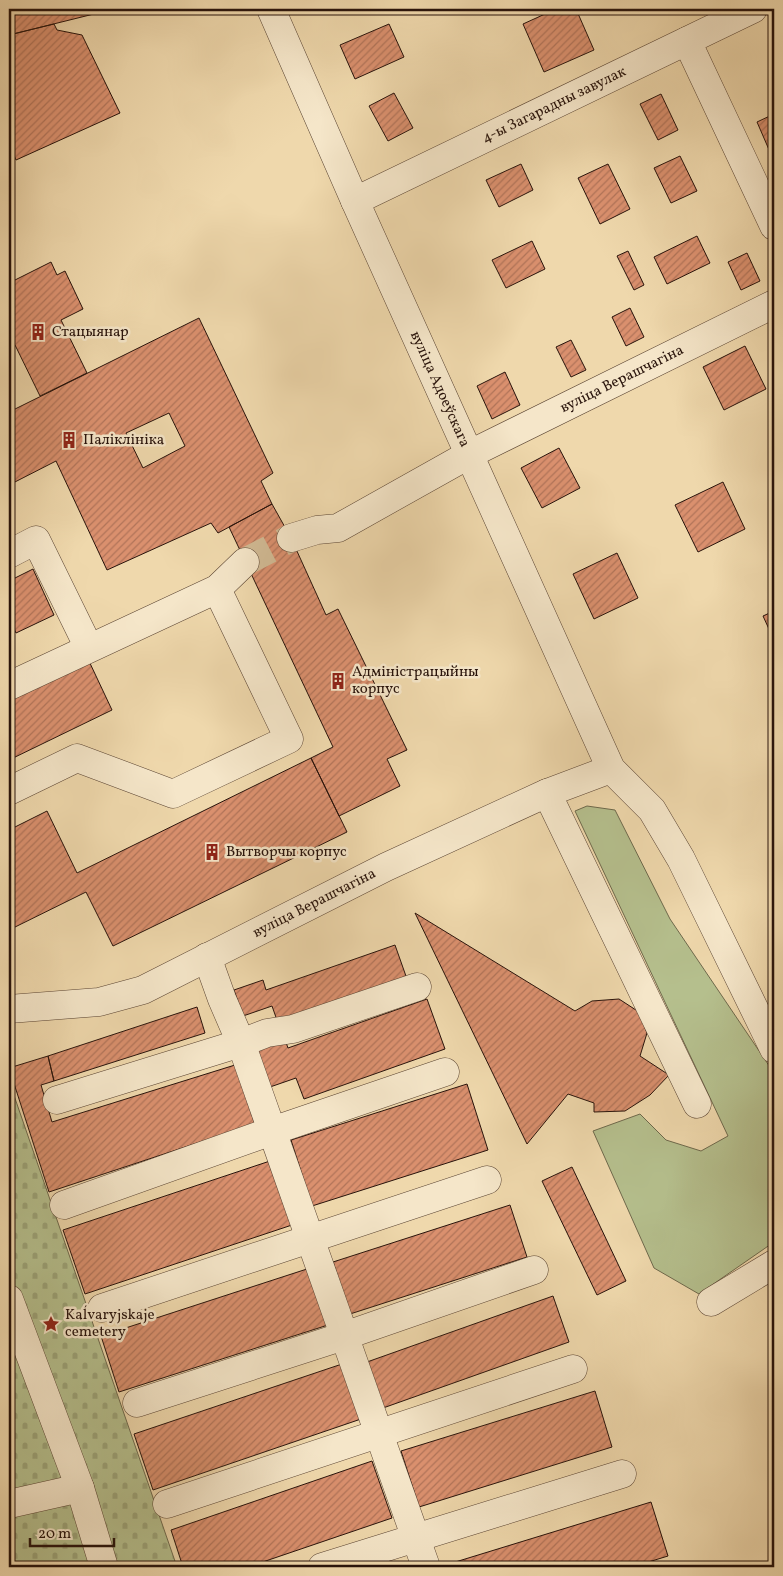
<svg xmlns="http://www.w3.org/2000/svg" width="783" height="1576" viewBox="0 0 783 1576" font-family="Vollkorn,serif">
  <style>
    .grass { fill: #b5bf8d; stroke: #6e694c }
    .cemetery { fill: url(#cemetery-stones); stroke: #6e694c }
    .building { fill: url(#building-hatch); stroke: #28130b; fill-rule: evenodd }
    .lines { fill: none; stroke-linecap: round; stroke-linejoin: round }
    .minor-tunnel { stroke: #d1ba94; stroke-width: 28; stroke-dasharray: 28 14; stroke-linecap: butt }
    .minor-casing { stroke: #5a4433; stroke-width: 29 }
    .minor { stroke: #f5e6c9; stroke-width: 28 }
    .labels { text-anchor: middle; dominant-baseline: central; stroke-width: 5; stroke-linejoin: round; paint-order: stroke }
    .street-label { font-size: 15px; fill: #28130b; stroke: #f5e6c9 }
    .poi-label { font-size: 15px; fill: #28130b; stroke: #f5e6c9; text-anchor: start }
  </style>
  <defs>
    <pattern id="cemetery-stones" width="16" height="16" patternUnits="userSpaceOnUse" patternTransform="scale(1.25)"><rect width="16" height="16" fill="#b5bf8d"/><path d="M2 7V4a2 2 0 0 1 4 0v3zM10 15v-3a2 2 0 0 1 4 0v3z" fill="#9ca378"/></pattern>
    <pattern id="building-hatch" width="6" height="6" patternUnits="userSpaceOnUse" patternTransform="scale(1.25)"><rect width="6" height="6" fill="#da906e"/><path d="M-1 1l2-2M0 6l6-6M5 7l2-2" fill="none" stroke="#b17459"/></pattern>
  </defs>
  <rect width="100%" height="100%" fill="#efd8ac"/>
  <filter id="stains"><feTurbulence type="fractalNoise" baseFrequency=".004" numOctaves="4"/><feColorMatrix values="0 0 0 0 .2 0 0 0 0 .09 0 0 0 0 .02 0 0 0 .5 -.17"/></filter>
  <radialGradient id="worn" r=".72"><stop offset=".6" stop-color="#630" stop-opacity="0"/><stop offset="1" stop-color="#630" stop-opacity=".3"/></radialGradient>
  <path class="grass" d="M 587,806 L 615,810 L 670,919 L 774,1073 L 774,1242 L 699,1294 L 654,1268 L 593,1131 L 640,1114 L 666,1140 L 701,1151 L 728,1136 L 575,811 Z"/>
  <path class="cemetery" d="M 9,1081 L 177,1567 L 9,1567 Z"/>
  <path class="building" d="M 9,9 L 114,9 L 9,35 Z
    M 556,9 L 576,9 L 594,50 L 544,72 L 523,24 Z
    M 54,24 L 57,30 L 82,35 L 120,113 L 16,160 L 9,144 L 9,51 L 10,50 L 9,35 Z
    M 389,24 L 404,57 L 355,79 L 340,45 Z
    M 394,93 L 413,128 L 388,141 L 369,106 Z
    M 661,94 L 678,130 L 658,140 L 640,104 Z
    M 774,114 L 774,149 L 770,152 L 757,122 Z
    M 680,156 L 697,191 L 671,203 L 654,168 Z
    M 521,164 L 533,190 L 499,207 L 486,180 Z
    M 608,164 L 630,209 L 600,224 L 578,178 Z
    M 697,236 L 710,263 L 667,284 L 654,257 Z
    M 532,241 L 545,269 L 506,288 L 492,260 Z
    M 628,251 L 644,285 L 634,290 L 617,256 Z
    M 747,253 L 760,281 L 741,290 L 728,262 Z
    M 51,262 L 57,275 L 65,271 L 83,309 L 61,320 L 87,373 L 40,396 L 15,345 L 9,348 L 9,283 Z
    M 630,308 L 644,337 L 626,346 L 612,317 Z
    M 199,318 L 273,473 L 261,481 L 272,504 L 218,533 L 211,523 L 107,570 L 56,461 L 9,485 L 9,412 ZM 169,413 L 185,446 L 143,468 L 126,433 Z
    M 571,340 L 586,370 L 571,377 L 556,347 Z
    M 745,346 L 766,389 L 724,410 L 703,367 Z
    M 505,372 L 520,405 L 492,419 L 477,386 Z
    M 559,448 L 580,488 L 542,508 L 521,468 Z
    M 723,482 L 745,529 L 698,552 L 675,505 Z
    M 272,504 L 291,538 L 326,615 L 338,609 L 407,750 L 387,759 L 400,786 L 339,816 L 311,758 L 333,747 L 229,527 Z
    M 617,553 L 638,598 L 594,619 L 573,574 Z
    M 33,569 L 54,615 L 16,633 L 9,618 L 9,581 Z
    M 774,611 L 774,640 L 763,616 Z
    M 88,659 L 112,710 L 9,760 L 9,697 Z
    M 311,758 L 347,832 L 113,946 L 86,892 L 9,930 L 9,830 L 47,811 L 77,873 Z
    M 415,913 L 575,1011 L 592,1001 L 619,999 L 639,1012 L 647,1033 L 640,1056 L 669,1075 L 650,1095 L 625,1111 L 594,1112 L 594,1103 L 568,1094 L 527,1144 Z
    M 395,945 L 407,979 L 278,1023 L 272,1006 L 243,1016 L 234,990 L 263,980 L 266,990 Z
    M 427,999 L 445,1049 L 304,1099 L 296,1078 L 270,1087 L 256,1047 L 284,1037 L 288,1048 Z
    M 197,1007 L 205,1033 L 54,1081 L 48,1056 Z
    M 48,1056 L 54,1081 L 41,1085 L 52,1122 L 235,1065 L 255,1124 L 49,1192 L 9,1068 Z
    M 467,1084 L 488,1150 L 312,1206 L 291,1140 Z
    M 270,1161 L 292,1225 L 85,1294 L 63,1230 Z
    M 572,1167 L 626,1281 L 597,1295 L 542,1181 Z
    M 510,1205 L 527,1257 L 350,1314 L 333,1262 Z
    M 310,1268 L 328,1325 L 119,1392 L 101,1336 Z
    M 553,1296 L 569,1342 L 383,1408 L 367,1362 Z
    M 342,1364 L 361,1419 L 153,1490 L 134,1434 Z
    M 595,1391 L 612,1447 L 419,1507 L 401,1451 Z
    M 372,1461 L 392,1518 L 248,1567 L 183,1567 L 171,1530 Z
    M 651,1502 L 668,1556 L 632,1567 L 439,1567 Z"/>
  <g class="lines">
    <path class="minor-tunnel" d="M 245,562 L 291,538"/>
    <g class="minor-casing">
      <g id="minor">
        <path id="s1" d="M 271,9 L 355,201 L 611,769 L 652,810 L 681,859 L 774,1049"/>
        <path d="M 687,41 L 774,226"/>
        <path id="s2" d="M 355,201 L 753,9"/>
        <path id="s3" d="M 291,538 L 317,530 L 338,528 L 470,454 L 774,304"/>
        <path d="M 9,554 L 36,540 L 89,648"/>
        <path d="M 9,686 L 217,589 L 245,562"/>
        <path d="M 9,791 L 77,758 L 173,794 L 289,739 L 217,589"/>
        <path d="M 547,793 L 697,1104"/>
        <path d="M 207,957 L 222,999 L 241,1043 L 426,1567"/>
        <path id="s4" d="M 9,1009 L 99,1002 L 143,990 L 386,867 L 547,793 L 611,769"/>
        <path d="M 57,1100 L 241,1043 L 267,1033 L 293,1029 L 417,987"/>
        <path d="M 64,1205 L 272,1131 L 445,1072"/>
        <path d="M 9,1299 L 80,1488 L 104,1567"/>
        <path d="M 711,1302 L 774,1264"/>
        <path d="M 102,1308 L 487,1180"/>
        <path d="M 137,1403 L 344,1336 L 534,1270"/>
        <path d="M 9,1504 L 80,1488"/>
        <path d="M 167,1504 L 573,1369"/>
        <path d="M 322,1567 L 622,1474"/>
      </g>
    </g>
    <use href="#minor" class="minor"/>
  </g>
  <defs>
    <g id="building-bare" transform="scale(1.35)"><path d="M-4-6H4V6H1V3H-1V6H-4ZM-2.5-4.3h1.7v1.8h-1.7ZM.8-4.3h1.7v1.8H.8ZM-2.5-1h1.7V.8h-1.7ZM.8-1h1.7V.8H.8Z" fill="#8f2418" stroke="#f5e6c9" stroke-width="2.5" paint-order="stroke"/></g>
    <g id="sight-bare" transform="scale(1.35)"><path d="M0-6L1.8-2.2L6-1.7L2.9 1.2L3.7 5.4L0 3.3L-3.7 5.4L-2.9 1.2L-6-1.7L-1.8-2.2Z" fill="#8f2418" stroke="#f5e6c9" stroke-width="2.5" paint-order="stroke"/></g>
  </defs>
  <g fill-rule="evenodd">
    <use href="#building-bare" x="38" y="332"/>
    <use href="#building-bare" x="69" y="440"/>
    <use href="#building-bare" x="338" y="681"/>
    <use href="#building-bare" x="212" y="852"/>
    <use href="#sight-bare" x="51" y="1324"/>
  </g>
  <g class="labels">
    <g class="street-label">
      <text stroke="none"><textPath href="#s2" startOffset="221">4-ы Загарадны завулак</textPath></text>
      <text stroke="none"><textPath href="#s3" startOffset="369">вуліца Верашчагіна</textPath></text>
      <text stroke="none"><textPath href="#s1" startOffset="416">вуліца Адоеўскага</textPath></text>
      <text stroke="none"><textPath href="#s4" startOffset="328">вуліца Верашчагіна</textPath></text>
    </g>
    <g class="poi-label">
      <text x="52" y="332">Стацыянар</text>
      <text x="83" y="440">Паліклініка</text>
      <text x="352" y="672">Адміністрацыйны<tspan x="352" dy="17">корпус</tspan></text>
      <text x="226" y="852">Вытворчы корпус</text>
      <text x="65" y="1315">Kaĺvaryjskaje<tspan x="65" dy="17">cemetery</tspan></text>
    </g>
  </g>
  <rect width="783" height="1576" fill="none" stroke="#efd8ac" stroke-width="30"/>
  <rect x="10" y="10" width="763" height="1556" fill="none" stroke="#28130b" stroke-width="2.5"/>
  <rect x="15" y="15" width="753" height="1546" fill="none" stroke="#28130b"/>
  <path d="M30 1538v8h84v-8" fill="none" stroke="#28130b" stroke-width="2.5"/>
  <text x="38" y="1538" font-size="15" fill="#28130b" stroke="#f5e6c9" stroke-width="4" paint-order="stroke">20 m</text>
  <rect width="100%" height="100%" filter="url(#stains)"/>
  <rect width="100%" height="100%" fill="url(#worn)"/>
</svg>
